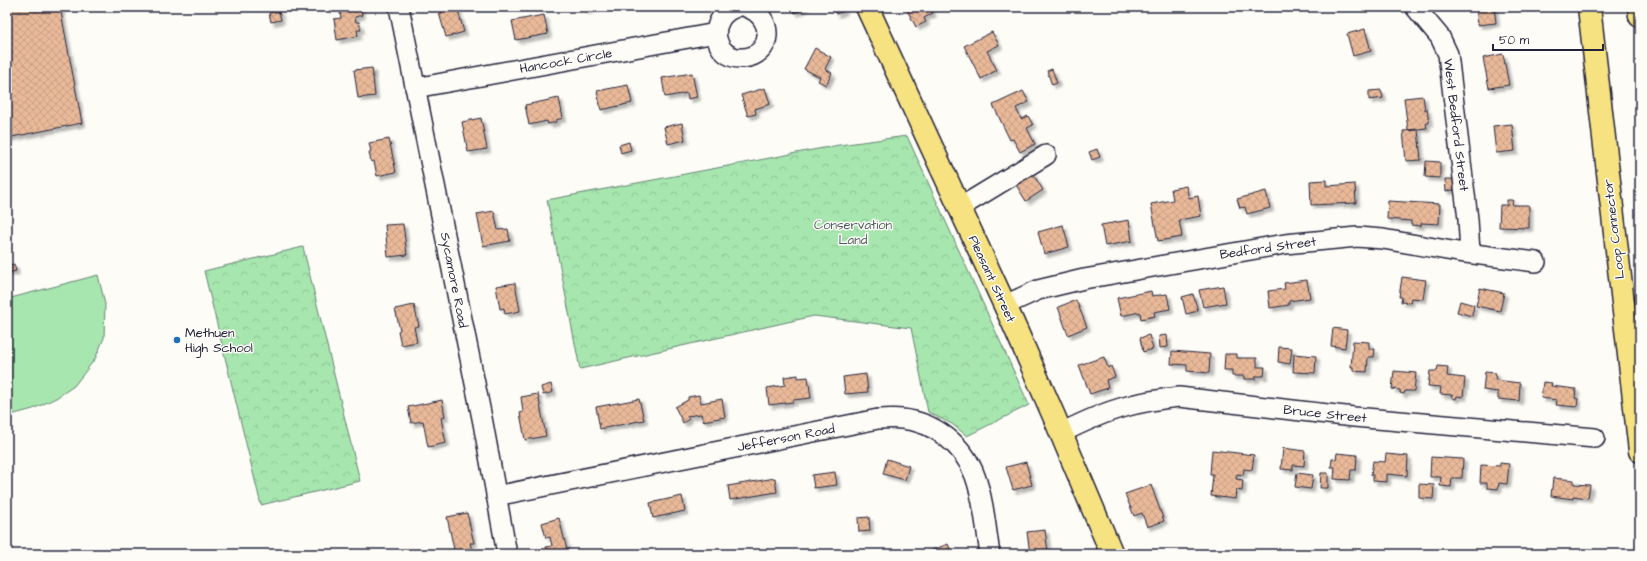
<svg xmlns="http://www.w3.org/2000/svg" width="1647" height="561" viewBox="0 0 1647 561" font-family="'Architects Daughter',sans-serif">
  <style>
    .green { fill: #a7e6ae; stroke: #648474 }
    .park { fill: url(#park-crowns); stroke: #648474 }
    .building { fill: url(#building-cross-hatch); stroke: #22223b; filter: url(#shadow) }
    .lines { fill: none; stroke-linecap: round; stroke-linejoin: round }
    .minor-casing { stroke: #22223b; stroke-width: 22 }
    .major-casing { stroke: #22223b; stroke-width: 25 }
    .highway-casing { stroke: #22223b; stroke-width: 25 }
    .minor { stroke: #fdfcf7; stroke-width: 19 }
    .major { stroke: #f6e281; stroke-width: 22 }
    .highway { stroke: #f6e281; stroke-width: 22 }
    .poi-dot { fill: #1f6fb2; stroke: #fdfcf7; stroke-width: 1.5 }
    .labels { text-anchor: middle; dominant-baseline: central; stroke-width: 3; stroke-linejoin: round; paint-order: stroke }
    .street-label { font-size: 13px; fill: #22223b; stroke: #fdfcf7 }
    .park-label { font-size: 13px; fill: #4a5d5e; stroke: #fdfcf7 }
    .poi-label { font-size: 13px; fill: #22223b; stroke: #fdfcf7; text-anchor: start }
  </style>
  <defs>
    <pattern id="park-crowns" width="20" height="18" patternUnits="userSpaceOnUse"><rect width="20" height="18" fill="#a7e6ae"/><path d="M2 6a3 3 0 1 1 6 0M12 15a3 3 0 1 1 6 0" fill="none" stroke="#8fc597"/></pattern>
    <pattern id="building-cross-hatch" width="8" height="8" patternUnits="userSpaceOnUse"><rect width="8" height="8" fill="#e9b999"/><path d="M0 0l8 8M0 8l8-8" fill="none" stroke="#c89f85"/></pattern>
    <filter id="shadow"><feDropShadow dx="3.5" dy="3.5" stdDeviation="1" flood-color="#0004"/></filter>
  </defs>
  <rect width="100%" height="100%" fill="#fdfcf7"/>
  <filter id="ink" filterUnits="userSpaceOnUse"><feTurbulence type="fractalNoise" baseFrequency=".025" numOctaves="2"/><feDisplacementMap in="SourceGraphic" scale="8" xChannelSelector="R" yChannelSelector="G"/><feConvolveMatrix kernelMatrix="1 2 1 2 8 2 1 2 1" color-interpolation-filters="sRGB"/></filter>
  <g filter="url(#ink)">
    <path class="green" d="M 98,275 L 105,304 L 104,338 L 95,359 L 74,386 L 56,398 L 33,409 L 7,416 L 7,299 Z"/>
    <path class="park" d="M 907,136 L 1029,405 L 967,436 L 952,424 L 928,412 L 911,328 L 814,316 L 580,369 L 547,200 L 839,145 Z
      M 303,247 L 360,481 L 261,505 L 204,271 Z"/>
    <path class="building" d="M 7,7 L 60,7 L 82,123 L 7,138 Z
      M 339,7 L 360,7 L 362,15 L 355,17 L 356,22 L 359,22 L 361,30 L 357,30 L 358,36 L 337,40 L 334,19 L 341,18 Z
      M 440,7 L 457,7 L 464,32 L 446,37 L 439,13 L 442,13 Z
      M 583,7 L 596,7 L 585,11 Z
      M 792,7 L 806,7 L 795,13 Z
      M 833,7 L 843,7 L 844,11 L 836,14 Z
      M 930,7 L 933,13 L 924,18 L 926,22 L 916,27 L 906,8 Z
      M 1476,7 L 1494,7 L 1496,23 L 1478,25 Z
      M 279,11 L 281,20 L 271,22 L 269,13 Z
      M 544,15 L 548,34 L 516,40 L 512,21 Z
      M 1365,29 L 1371,51 L 1353,56 L 1347,34 Z
      M 992,32 L 999,45 L 987,51 L 997,70 L 981,79 L 964,46 Z
      M 815,48 L 831,57 L 825,69 L 832,73 L 826,85 L 818,81 L 820,77 L 804,69 Z
      M 1503,54 L 1509,85 L 1489,88 L 1483,58 Z
      M 372,68 L 375,96 L 358,98 L 354,70 Z
      M 1052,69 L 1057,83 L 1052,85 L 1047,71 Z
      M 692,73 L 697,97 L 688,99 L 687,93 L 665,97 L 662,78 Z
      M 628,85 L 632,103 L 601,110 L 597,91 Z
      M 765,88 L 770,104 L 755,109 L 756,114 L 748,116 L 741,95 Z
      M 1381,90 L 1383,98 L 1369,100 L 1369,91 Z
      M 1023,91 L 1029,102 L 1016,108 L 1021,119 L 1028,116 L 1033,125 L 1027,128 L 1035,144 L 1020,152 L 1013,139 L 1010,140 L 993,105 Z
      M 1423,96 L 1425,110 L 1427,109 L 1429,123 L 1426,123 L 1427,128 L 1408,130 L 1404,98 Z
      M 559,98 L 563,118 L 556,120 L 556,122 L 548,124 L 547,121 L 529,125 L 525,105 Z
      M 481,118 L 487,149 L 468,152 L 462,122 Z
      M 682,123 L 685,140 L 668,144 L 664,127 Z
      M 1512,124 L 1515,151 L 1496,153 L 1493,126 Z
      M 1418,130 L 1421,160 L 1406,161 L 1403,131 Z
      M 389,139 L 396,172 L 377,176 L 374,161 L 371,162 L 369,152 L 371,152 L 369,143 Z
      M 629,142 L 631,150 L 621,153 L 619,145 Z
      M 1097,149 L 1100,157 L 1092,160 L 1089,152 Z
      M 1426,161 L 1440,162 L 1440,178 L 1425,177 Z
      M 1030,169 L 1043,190 L 1026,201 L 1013,180 Z
      M 1445,179 L 1453,179 L 1454,190 L 1446,191 Z
      M 1326,180 L 1326,186 L 1355,184 L 1356,203 L 1311,205 L 1310,181 Z
      M 1186,186 L 1189,198 L 1198,196 L 1201,216 L 1179,220 L 1182,237 L 1158,241 L 1151,204 L 1173,200 L 1171,189 Z
      M 1266,191 L 1270,208 L 1247,214 L 1245,207 L 1240,208 L 1237,199 Z
      M 1507,200 L 1513,200 L 1512,205 L 1529,205 L 1529,228 L 1499,227 L 1500,205 L 1507,205 Z
      M 1388,201 L 1440,204 L 1439,224 L 1421,223 L 1421,226 L 1411,225 L 1411,221 L 1387,219 Z
      M 494,211 L 498,230 L 508,229 L 510,241 L 483,246 L 477,214 Z
      M 1129,220 L 1132,241 L 1105,246 L 1101,225 Z
      M 403,224 L 407,255 L 388,257 L 385,225 Z
      M 1063,225 L 1069,247 L 1044,254 L 1038,232 Z
      M 14,264 L 16,271 L 7,273 L 7,266 Z
      M 1402,277 L 1426,280 L 1423,299 L 1411,298 L 1410,303 L 1401,302 L 1402,297 L 1399,297 Z
      M 1307,280 L 1310,298 L 1289,301 L 1289,305 L 1270,308 L 1268,291 L 1285,289 L 1284,283 Z
      M 515,283 L 520,311 L 505,314 L 504,308 L 500,309 L 496,286 Z
      M 1223,286 L 1226,303 L 1203,307 L 1199,290 Z
      M 1480,288 L 1504,293 L 1500,311 L 1476,306 Z
      M 1151,291 L 1152,296 L 1167,294 L 1170,309 L 1154,312 L 1155,316 L 1141,319 L 1140,312 L 1121,316 L 1117,298 Z
      M 1193,294 L 1198,311 L 1186,314 L 1182,297 Z
      M 1076,300 L 1087,327 L 1068,335 L 1058,307 Z
      M 1460,301 L 1474,305 L 1472,316 L 1457,312 Z
      M 414,305 L 419,326 L 414,327 L 417,342 L 401,345 L 398,331 L 400,330 L 395,309 Z
      M 1333,328 L 1347,330 L 1345,348 L 1331,346 Z
      M 1149,335 L 1153,349 L 1143,352 L 1140,338 Z
      M 1167,335 L 1168,347 L 1160,348 L 1159,336 Z
      M 1353,341 L 1369,342 L 1369,349 L 1375,349 L 1374,357 L 1368,357 L 1367,372 L 1353,371 L 1353,367 L 1351,367 Z
      M 1279,347 L 1292,348 L 1290,364 L 1278,362 Z
      M 1172,351 L 1210,354 L 1209,373 L 1187,371 L 1187,365 L 1171,364 Z
      M 1225,354 L 1237,354 L 1237,358 L 1257,358 L 1257,367 L 1265,367 L 1264,376 L 1256,376 L 1256,379 L 1244,379 L 1244,376 L 1232,376 L 1232,370 L 1224,370 Z
      M 1294,354 L 1316,356 L 1315,373 L 1293,372 Z
      M 1104,357 L 1108,368 L 1111,366 L 1115,377 L 1106,380 L 1108,388 L 1090,394 L 1079,365 Z
      M 1438,366 L 1448,367 L 1447,376 L 1465,378 L 1463,397 L 1457,396 L 1456,399 L 1452,398 L 1452,395 L 1440,394 L 1441,387 L 1428,386 L 1430,371 L 1437,371 Z
      M 1394,371 L 1416,373 L 1414,391 L 1405,391 L 1404,394 L 1400,393 L 1400,390 L 1392,389 Z
      M 1485,372 L 1496,373 L 1495,380 L 1520,383 L 1519,401 L 1498,399 L 1498,392 L 1483,390 Z
      M 866,374 L 868,392 L 845,394 L 843,377 Z
      M 798,375 L 798,378 L 808,377 L 811,398 L 793,400 L 793,402 L 769,405 L 767,388 L 785,385 L 784,377 Z
      M 1543,382 L 1552,383 L 1551,386 L 1576,389 L 1575,398 L 1578,399 L 1577,407 L 1556,405 L 1557,400 L 1541,398 Z
      M 551,384 L 553,392 L 543,395 L 541,387 Z
      M 538,394 L 546,436 L 525,440 L 520,413 L 523,412 L 521,397 Z
      M 699,395 L 701,403 L 722,399 L 725,417 L 703,421 L 701,414 L 687,416 L 689,419 L 683,423 L 675,407 L 688,400 L 688,397 Z
      M 639,399 L 644,420 L 600,429 L 596,407 Z
      M 442,400 L 445,417 L 441,418 L 446,443 L 428,447 L 423,421 L 411,423 L 408,407 Z
      M 1283,448 L 1305,451 L 1304,466 L 1293,465 L 1293,470 L 1281,469 Z
      M 1212,450 L 1254,455 L 1252,470 L 1244,469 L 1243,475 L 1237,474 L 1236,479 L 1243,480 L 1242,491 L 1236,490 L 1235,499 L 1211,496 L 1213,474 L 1210,474 Z
      M 1337,453 L 1357,455 L 1356,470 L 1351,470 L 1350,480 L 1334,479 L 1335,467 L 1331,467 L 1332,459 L 1336,459 Z
      M 1386,454 L 1408,456 L 1407,476 L 1387,474 L 1387,482 L 1373,481 L 1373,475 L 1371,475 L 1373,461 L 1385,462 Z
      M 1431,457 L 1463,459 L 1462,478 L 1452,478 L 1451,487 L 1440,486 L 1441,477 L 1430,477 Z
      M 887,459 L 909,466 L 905,480 L 883,474 Z
      M 1026,462 L 1032,485 L 1013,490 L 1006,467 Z
      M 1500,463 L 1509,464 L 1507,484 L 1499,483 L 1498,489 L 1487,488 L 1487,483 L 1480,483 L 1481,465 L 1500,466 Z
      M 835,472 L 837,485 L 814,488 L 812,475 Z
      M 1297,473 L 1313,475 L 1311,489 L 1295,487 Z
      M 1321,473 L 1328,473 L 1328,488 L 1320,488 Z
      M 775,478 L 777,492 L 730,500 L 728,486 Z
      M 1553,478 L 1574,480 L 1574,484 L 1590,485 L 1588,498 L 1573,496 L 1573,499 L 1551,496 Z
      M 1419,484 L 1434,485 L 1433,499 L 1419,498 Z
      M 1151,485 L 1164,521 L 1147,527 L 1142,513 L 1134,516 L 1125,494 Z
      M 682,496 L 685,511 L 653,518 L 650,503 Z
      M 467,513 L 474,543 L 470,543 L 473,554 L 455,554 L 447,517 Z
      M 869,517 L 870,531 L 859,532 L 858,518 Z
      M 559,518 L 568,554 L 548,554 L 546,547 L 552,546 L 550,537 L 546,538 L 542,523 Z
      M 1045,530 L 1048,552 L 1030,554 L 1027,532 Z
      M 948,544 L 952,554 L 922,554 Z
      M 692,549 L 692,554 L 683,554 L 683,550 Z
      M 593,550 L 603,554 L 591,554 Z"/>
    <g class="lines">
      <g class="minor-casing">
        <path id="minor" d="M 399,7 L 483,423 L 507,554
          M 737,7 C 705,17 713,60 743,58 C 773,56 776,17 746,7
          M 1415,7 L 1440,37 L 1448,54 L 1468,219 L 1470,253
          M 415,88 L 716,33
          M 959,208 L 1046,155
          M 1005,305 L 1038,290 L 1084,279 L 1285,244 L 1357,237 L 1383,239 L 1458,252 L 1536,262
          M 1061,433 C 1081,423 1102,413 1124,407 C 1142,402 1160,399 1179,397 L 1354,417 L 1595,438
          M 496,496 L 878,419 C 885,419 894,418 902,419 C 934,422 964,445 975,476 C 984,500 986,529 990,554"/>
      </g>
      <g class="major-casing">
        <path id="major" d="M 867,7 L 1013,323 L 1053,414 L 1112,554"/>
      </g>
      <g class="highway-casing">
        <path id="highway" d="M 1589,7 L 1640,451
          M 1639,7 L 1640,16"/>
      </g>
      <use href="#minor" class="minor"/>
      <use href="#major" class="major"/>
      <use href="#highway" class="highway"/>
    </g>
  </g>
  <circle class="poi-dot" cx="177" cy="340" r="4"/>
  <g class="labels">
    <g class="street-label">
      <text transform="translate(566 61) rotate(-10)">Hancock Circle</text>
      <text transform="translate(1456 125) rotate(83)">West Bedford Street</text>
      <text transform="translate(1614 229) rotate(-97)">Loop Connector</text>
      <text transform="translate(1268 248) rotate(-8)">Bedford Street</text>
      <text transform="translate(992 279) rotate(65)">Pleasant Street</text>
      <text transform="translate(454 280) rotate(79)">Sycamore Road</text>
      <text transform="translate(1325 414) rotate(6)">Bruce Street</text>
      <text transform="translate(786 438) rotate(-11)">Jefferson Road</text>
    </g>
    <g class="park-label">
      <text x="853" y="225">Conservation<tspan x="853" dy="15">Land</tspan></text>
    </g>
    <g class="poi-label">
      <text x="185" y="333">Methuen<tspan x="185" dy="15">High School</tspan></text>
    </g>
  </g>
  <rect width="1647" height="561" fill="none" stroke="#fdfcf7" stroke-width="24"/>
  <rect x="12" y="12" width="1623" height="537" fill="none" stroke="#22223b" stroke-width="1.5" filter="url(#ink)"/>
  <path d="M1493 44v6h110v-6" fill="none" stroke="#22223b" stroke-width="2"/>
  <text x="1499" y="44" font-size="12" fill="#22223b" stroke="#fdfcf7" stroke-width="3" paint-order="stroke">50 m</text>
</svg>
